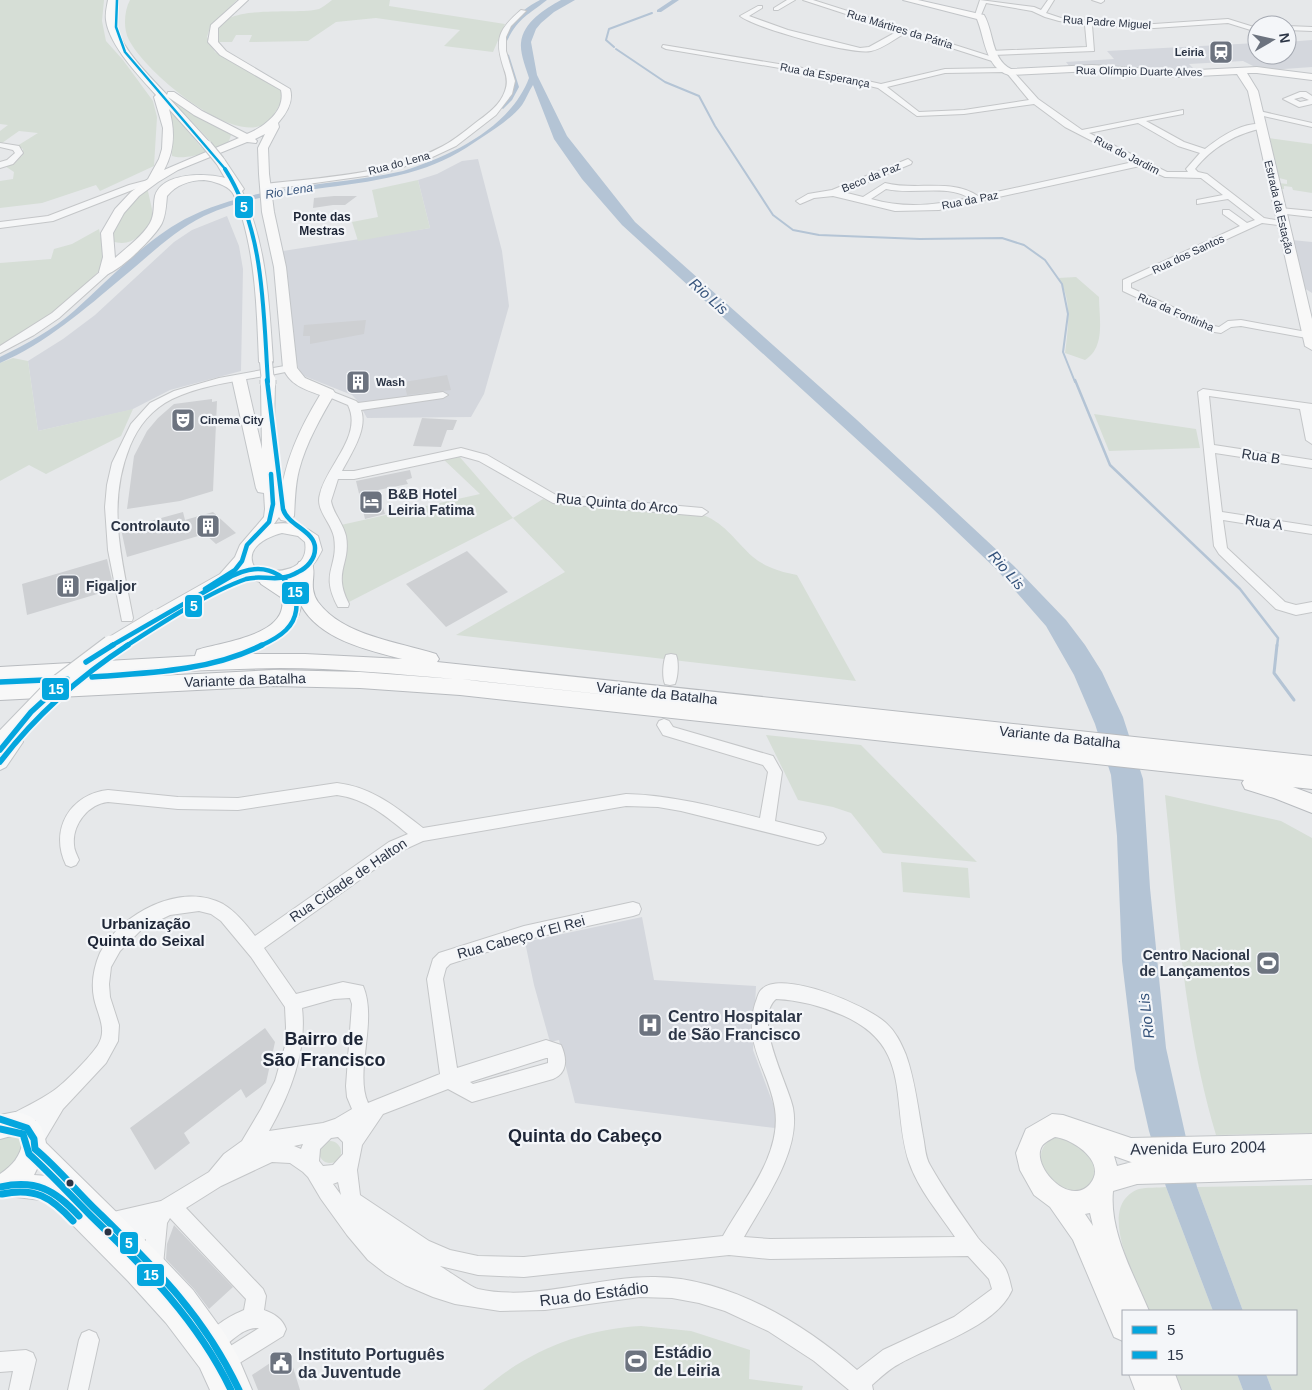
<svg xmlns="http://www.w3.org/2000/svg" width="1312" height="1390" viewBox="0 0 1312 1390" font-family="Helvetica,sans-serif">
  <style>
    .built { fill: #d4d7dd }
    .green { fill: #d6ded6 }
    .water { fill: #b4c4d5 }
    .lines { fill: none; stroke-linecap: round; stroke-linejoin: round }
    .stream-far2 { stroke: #b4c4d5; stroke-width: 2 }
    .stream-far1 { stroke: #b4c4d5; stroke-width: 2.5 }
    .stream { stroke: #b4c4d5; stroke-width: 3 }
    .canal { fill: #b4c4d5; fill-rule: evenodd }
    .building { fill: #ced0d3 }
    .minor-casing { stroke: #c4c6c8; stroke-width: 2 }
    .major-casing { stroke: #c2c5c8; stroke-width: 2 }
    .highway-casing { stroke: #b8bbbf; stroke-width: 2 }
    .minor { fill: #f5f6f7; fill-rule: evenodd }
    .major { fill: #f8f8f8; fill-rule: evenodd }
    .highway { fill: #f8f8f8; fill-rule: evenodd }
    .major-bridge-far3-casing { stroke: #c2c5c8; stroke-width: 11; stroke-linecap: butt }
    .major-bridge-far2-casing { stroke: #c2c5c8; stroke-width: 14; stroke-linecap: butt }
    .major-bridge-far1-casing { stroke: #c2c5c8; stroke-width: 17; stroke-linecap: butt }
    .major-bridge-casing { stroke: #c2c5c8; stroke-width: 21; stroke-linecap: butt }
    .major-bridge-far3 { stroke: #f8f8f8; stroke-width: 9 }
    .major-bridge-far2 { stroke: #f8f8f8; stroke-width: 12 }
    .major-bridge-far1 { stroke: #f8f8f8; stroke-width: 15 }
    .major-bridge { stroke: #f8f8f8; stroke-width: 19 }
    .bus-1-far4-casing { stroke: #f4f6f9; stroke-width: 4.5 }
    .bus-1-far3-casing { stroke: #f4f6f9; stroke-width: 6 }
    .bus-1-far2-casing { stroke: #f4f6f9; stroke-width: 8 }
    .bus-1-far1-casing { stroke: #f4f6f9; stroke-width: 9 }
    .bus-1-casing { stroke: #f4f6f9; stroke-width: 11 }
    .bus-2-far2-casing { stroke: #f4f6f9; stroke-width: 8 }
    .bus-2-far1-casing { stroke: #f4f6f9; stroke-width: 9 }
    .bus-2-casing { stroke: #f4f6f9; stroke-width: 11 }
    .bus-1-far4 { stroke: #04a6de; stroke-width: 2.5 }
    .bus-1-far3 { stroke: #04a6de; stroke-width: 4 }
    .bus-1-far2 { stroke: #04a6de; stroke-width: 4.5 }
    .bus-1-far1 { stroke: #04a6de; stroke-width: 5.5 }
    .bus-1 { stroke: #04a6de; stroke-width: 7 }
    .bus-2-far2 { stroke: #04a6de; stroke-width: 4.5 }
    .bus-2-far1 { stroke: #04a6de; stroke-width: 5.5 }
    .bus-2 { stroke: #04a6de; stroke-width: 7 }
    .bus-dot { fill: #2b3445; stroke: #f4f6f9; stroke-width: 2 }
    .labels { text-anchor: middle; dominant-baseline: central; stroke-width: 4.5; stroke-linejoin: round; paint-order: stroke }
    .far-street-label { font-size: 11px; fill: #2b3445; stroke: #f4f6f9 }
    .far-poi-label { font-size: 11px; font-weight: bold; fill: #2b3445; stroke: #f4f6f9; text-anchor: start }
    .far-water-label { font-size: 12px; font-style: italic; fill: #34527a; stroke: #f4f6f9 }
    .far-neighbourhood-label { font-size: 12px; font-weight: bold; fill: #1d2536; stroke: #f4f6f9 }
    .street-label { font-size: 14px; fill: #2b3445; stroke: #f4f6f9 }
    .poi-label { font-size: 14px; font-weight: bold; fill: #2b3445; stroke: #f4f6f9; text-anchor: start }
    .water-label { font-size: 15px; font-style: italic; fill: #34527a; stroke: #f4f6f9 }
    .neighbourhood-label { font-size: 15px; font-weight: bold; fill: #1d2536; stroke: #f4f6f9 }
    .near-poi-label { font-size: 16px; font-weight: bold; fill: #2b3445; stroke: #f4f6f9; text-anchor: start }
    .near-street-label { font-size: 16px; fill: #2b3445; stroke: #f4f6f9 }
    .near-neighbourhood-label { font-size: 18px; font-weight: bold; fill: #1d2536; stroke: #f4f6f9 }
    .line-badge { stroke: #f4f6f9; stroke-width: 2 }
    .badge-label { font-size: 14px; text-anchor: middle; font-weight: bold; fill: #fff }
  </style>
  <rect width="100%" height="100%" fill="#e6e8ea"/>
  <path class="built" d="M 1312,40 L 1312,67 L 1269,70 L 1257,68 L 1243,61 L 1189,64 L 1196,71 L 1161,71 L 1070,67 L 1066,62 L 1114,59 L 1107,51 L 1257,43 L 1257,55 L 1287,55 L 1287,42 Z
    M 478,159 L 502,251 L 509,306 L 484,394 L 471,417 L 367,418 L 357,400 L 352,395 L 304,376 L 299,371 L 295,354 L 283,251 L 430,228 L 418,180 L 437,174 L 462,161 Z
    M 227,216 L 239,246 L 243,269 L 241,371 L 170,390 L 131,410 L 38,431 L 28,361 L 63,339 L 95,315 L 174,242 L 192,230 Z
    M 1292,240 L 1312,242 L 1312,293 L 1304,288 Z
    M 642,917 L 654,980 L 756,986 L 753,1050 L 775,1109 L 775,1128 L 575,1103 L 559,1040 L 550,1042 L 534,985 L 525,942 Z"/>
  <path class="green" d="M 0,0 L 104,0 L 102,21 L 106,41 L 123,60 L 153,101 L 157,117 L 154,166 L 100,191 L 96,185 L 42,203 L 0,208 L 0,181 L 13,179 L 14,172 L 5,166 L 22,156 L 23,149 L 17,146 L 38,133 L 19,131 L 2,143 L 0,142 L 0,131 L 8,125 L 0,124 Z
    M 130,0 L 237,0 L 210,27 L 207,37 L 215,52 L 282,90 C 285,97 280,104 276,111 C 271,118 266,126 256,127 C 220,134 145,71 129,40 C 123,29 124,11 130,0 Z
    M 332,0 L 390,0 L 389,6 L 505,24 L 493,52 L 444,46 L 460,30 L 376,18 L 336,22 L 308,41 L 249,42 L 252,35 L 236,35 L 232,42 L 219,42 C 206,0 297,16 319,9 C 323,7 328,3 332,0 Z
    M 169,97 L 225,130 L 231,135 L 229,141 C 217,150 187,161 172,156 L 167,107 L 201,147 L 213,144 Z
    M 1269,138 L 1312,144 L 1312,193 L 1293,190 L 1292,187 L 1284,186 L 1284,189 L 1281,189 L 1279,183 L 1287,184 L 1287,180 L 1279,178 Z
    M 418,180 L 430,228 L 358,241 L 352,222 L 378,217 L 372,190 Z
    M 147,187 L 152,209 L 152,222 C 142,235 130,248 112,241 C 110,224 134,197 147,187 Z
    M 99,229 L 105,258 L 101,269 L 75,294 L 34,328 L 0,346 L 0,263 L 51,259 L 54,249 L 72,244 Z
    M 1076,277 L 1099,297 C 1099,318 1106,347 1085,360 L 1065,353 C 1068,329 1073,299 1058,278 Z
    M 13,358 L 28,361 L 38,431 L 133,409 L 121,436 L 46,474 L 29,465 L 0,481 L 0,363 Z
    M 1094,414 L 1196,429 L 1200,448 L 1109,451 Z
    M 458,455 L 513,518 L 543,499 L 560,504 L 698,513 C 725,522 733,539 753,557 C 765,567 781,572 797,575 L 856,681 L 456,635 L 565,572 L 513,518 L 349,602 C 336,584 342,577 346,557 C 347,546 345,536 341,525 L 480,494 L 442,458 Z
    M 766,735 L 861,745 L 977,862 L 883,853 L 851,813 L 833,807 L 798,800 Z
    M 1165,795 L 1281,821 L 1312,838 L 1312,1133 L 1216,1135 C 1183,1025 1177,909 1165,795 Z
    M 901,862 L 968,868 L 970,898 L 903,892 Z
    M 12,1135 C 25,1139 23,1148 21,1159 L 0,1175 L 0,1138 Z
    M 1064,1136 C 1071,1140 1081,1144 1087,1149 C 1099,1160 1099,1189 1078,1191 C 1044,1194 1022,1140 1064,1136 Z
    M319 1152a11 11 0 1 1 22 0a11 11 0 1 1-22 0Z
    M 1312,1185 L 1312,1390 L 1272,1390 L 1266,1374 L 1296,1374 L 1296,1311 L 1243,1311 L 1197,1187 Z
    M 1166,1187 L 1213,1311 L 1149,1311 C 1138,1282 1093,1206 1139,1189 C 1147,1187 1158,1188 1166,1187 Z
    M 641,1326 L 691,1331 L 750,1350 L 749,1379 L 803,1386 L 802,1390 L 483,1390 C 527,1351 583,1329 641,1326 Z
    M 1175,1374 L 1237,1374 L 1243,1390 L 1182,1390 Z"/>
  <path class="water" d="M 561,0 L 575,0 L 554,12 L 541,23 L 536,29 L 531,42 L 537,75 L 567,136 L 635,222 L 857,420 L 1014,566 L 1066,620 L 1085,645 L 1102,672 L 1123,717 L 1143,779 L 1150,888 L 1166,1048 L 1197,1187 L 1243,1311 L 1213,1311 L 1166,1187 L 1149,1131 L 1135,1069 L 1122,961 L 1117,836 L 1111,775 L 1095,724 L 1074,675 L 1046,626 L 997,570 L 933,509 L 622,225 L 582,179 L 554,139 L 533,85 C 529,91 526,99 522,105 C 512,118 495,129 481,138 C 461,152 441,163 418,170 C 348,192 271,185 204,216 C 172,232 150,255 123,277 C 85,309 46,343 0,363 L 0,357 C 27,344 52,330 74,311 C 110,279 143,242 185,219 C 252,184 331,187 403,171 C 451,156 510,128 529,78 C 526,68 520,54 521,43 C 523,22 545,9 561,0 Z
    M 1237,1374 L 1266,1374 L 1272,1390 L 1243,1390 Z"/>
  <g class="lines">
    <path class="stream-far2" d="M 614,47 L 606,40 L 609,29 L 652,13
      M 616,49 L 665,82 L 699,96 L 715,126 L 773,215 L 793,230 L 819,235 L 920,239 L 1002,238 L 1024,245 L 1045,260 L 1062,284 L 1068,314 L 1063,352 L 1075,382"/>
    <path class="stream-far1" d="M 1075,380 L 1110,465 L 1240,589 L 1278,638 L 1277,646"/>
    <path class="stream" d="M 1277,645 L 1274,673 L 1294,700"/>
    <path class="canal" d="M 540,0 L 547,0 C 528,15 518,18 507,41 L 503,41 C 503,23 525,8 540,0 Z
      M 672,0 L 679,0 L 661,12 L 657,12 L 657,10 Z
      M 506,53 L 509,55 L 519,87 L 512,100 L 503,109 L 500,107 L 512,87 L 503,55 Z"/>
  </g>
  <path class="building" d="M 334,196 L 357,196 L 345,205 L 333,205 L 313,208 L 314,198 Z
    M 366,320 L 364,334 L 310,344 L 310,336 L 303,336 L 304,325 Z
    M 447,375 L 451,390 L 407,395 L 404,382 Z
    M 212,399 L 212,402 L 217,401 L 213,491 L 180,501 L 127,509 L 134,456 L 147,431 L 158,418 L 174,404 Z
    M 422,418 L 457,420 L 453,430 L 447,430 L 441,447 L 413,446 Z
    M 410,470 L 412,478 L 406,480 L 408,484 L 378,490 L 385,514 L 365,519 L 356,481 Z
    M 183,512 L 185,520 L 213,512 L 236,533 L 216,544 L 205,534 L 127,557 L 121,529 Z
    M 467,551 L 508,592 L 446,627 L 406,584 Z
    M 107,559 L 114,589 L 27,615 L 22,584 Z
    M 265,1028 L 275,1042 L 266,1083 L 246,1098 L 241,1089 L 184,1133 L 190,1143 L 155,1170 L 130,1128 Z
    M 174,1225 L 233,1287 L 209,1309 L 194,1289 L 166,1259 L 167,1244 Z
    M 288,1351 L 300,1390 L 258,1390 L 252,1375 Z"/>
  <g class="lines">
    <g class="minor-casing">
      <path id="minor" d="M 787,0 L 795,0 L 778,10 L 774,10 L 774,8 Z
        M 803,0 L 813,0 L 999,59 L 992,61 L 905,33 C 895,39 882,49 871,51 C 851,55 756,28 740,16 L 758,6 L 762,6 L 762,8 L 749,16 L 788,30 L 860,48 L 869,47 L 898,31 Z
        M 980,0 L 1034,7 L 1041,10 L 1048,0 L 1054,0 L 1046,13 L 1061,18 L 1099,22 L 1154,24 L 1228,19 L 1257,28 L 1257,32 L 1228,23 L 1154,28 L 1092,25 L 1094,51 L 993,55 L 989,53 L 990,51 L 1087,47 L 1085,25 L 1059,21 L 1045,17 L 1032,11 L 986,3 L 981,15 L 978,17 L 975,15 Z
        M 1092,0 L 1104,0 L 1104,1 L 1101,3 Z
        M 521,10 L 526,11 L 511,26 L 506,37 L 506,51 L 515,81 L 512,94 L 496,115 L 456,146 L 426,160 L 379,174 L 265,190 L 261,187 L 265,184 C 325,177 389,175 443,146 C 454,140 464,132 474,124 C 486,115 500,106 505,91 C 508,83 507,77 504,69 C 494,39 498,30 521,10 Z
        M 1287,26 L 1312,27 L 1312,31 L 1287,30 Z
        M 663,45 L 827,72 L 881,84 L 945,69 L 1003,68 L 1012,70 L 1038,99 L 1082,130 L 1183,110 L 1183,114 L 1146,121 L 1184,142 L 1205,149 C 1220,137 1243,121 1264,124 L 1264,128 C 1237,133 1212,147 1195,169 L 1198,172 L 1207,174 L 1264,218 L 1286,222 L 1286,226 L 1262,223 L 1131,283 L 1131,288 L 1214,326 L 1219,327 L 1228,321 L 1241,320 L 1312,333 L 1312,339 L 1241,326 L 1231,327 L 1221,333 L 1208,331 L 1123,291 L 1123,280 L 1240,226 L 1223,214 L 1223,210 L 1229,210 L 1247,223 L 1255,220 L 1228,199 L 1197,204 L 1197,200 L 1223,195 L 1201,178 L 1165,177 L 1140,166 L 939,210 L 895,211 L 833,196 L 814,198 L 800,204 L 796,201 L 808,194 L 832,190 L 908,159 L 912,162 L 911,164 L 843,192 L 863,197 L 885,183 C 916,191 951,178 978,196 L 1133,162 L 1065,127 L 1034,104 L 964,114 L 917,116 L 878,88 L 827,76 L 666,49 L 662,47 ZM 1006,72 L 1029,100 L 964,110 L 919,112 L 887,87 L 945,73 ZM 1138,123 L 1178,146 L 1200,153 L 1186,169 L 1188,172 L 1167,172 L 1089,133 ZM 886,189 C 912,195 949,184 969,198 C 936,205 905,209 871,199 Z
        M 1300,92 L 1306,92 L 1312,96 L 1312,104 L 1299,107 L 1283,99 ZM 1302,97 L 1309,100 L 1300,102 L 1294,99 Z
        M 1255,110 L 1312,123 L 1312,127 L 1255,114 Z
        M 0,143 L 19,146 L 23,153 L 13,164 L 0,168 L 0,162 L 7,160 L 15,153 L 13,150 L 0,147 Z
        M 148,180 L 151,181 L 151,185 L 135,189 L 53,221 L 0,228 L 0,222 L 48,216 L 129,185 Z
        M 1280,208 L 1312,211 L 1312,217 L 1277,213 L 1277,209 Z
        M 105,269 L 110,272 L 108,274 L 59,318 L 34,335 L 0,353 L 0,346 L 52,313 L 102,270 Z
        M 290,365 L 295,368 L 294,370 C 254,380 210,381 172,399 C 152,409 138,426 130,446 C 106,505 122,559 133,618 L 132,621 L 122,621 L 108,550 L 105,507 L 107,485 L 112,463 L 131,424 L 150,403 L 174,391 L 219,378 Z
        M 1203,389 L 1312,404 L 1312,444 L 1306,440 L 1300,409 L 1209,396 L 1214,445 L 1312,460 L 1312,468 L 1215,453 L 1222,512 L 1312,526 L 1312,534 L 1223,520 L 1227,548 L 1285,602 L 1296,605 L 1312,602 L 1312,612 L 1296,615 L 1276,609 L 1219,554 L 1214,546 L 1198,392 Z
        M 328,390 L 356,401 L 358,403 L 443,392 L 448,395 L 443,398 L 361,410 C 368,429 351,454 342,471 L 354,471 L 461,448 L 487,455 L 556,495 L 702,508 L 708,512 L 702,516 L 553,503 L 479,461 L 461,456 L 354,479 L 338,479 L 331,501 C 333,513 343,523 346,536 C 351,565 332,571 349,604 L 348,607 L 338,607 C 319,572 339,568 334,537 C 331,522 315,510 320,494 C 327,465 363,436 348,405 L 324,395 L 323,393 Z
        M 671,654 L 676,655 C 679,662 678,677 675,684 L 670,685 L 665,684 C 662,677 663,662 666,655 Z
        M 664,719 L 669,721 L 673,727 L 773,756 L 782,772 L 775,821 L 823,833 L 826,838 L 823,843 L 818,845 L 681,811 L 658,807 L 626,806 L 423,841 L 399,852 L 264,948 L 296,994 L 343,982 L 363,986 C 378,1021 354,1072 368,1103 L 440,1074 L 427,979 L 433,959 L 439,953 L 524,926 L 633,902 L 639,904 L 641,909 L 639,914 L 633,916 L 524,940 L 450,964 L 446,968 L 443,979 L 457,1068 L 546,1040 L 561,1045 C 567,1058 568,1073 553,1079 L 472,1102 L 448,1089 L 383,1114 L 362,1145 L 357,1170 L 360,1195 L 429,1241 L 450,1250 L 478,1256 L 524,1257 L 723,1236 C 744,1198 782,1155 775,1109 C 769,1070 743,1045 755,1004 C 757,999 758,993 761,990 C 781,968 868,1006 886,1023 C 896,1032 901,1043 906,1055 C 915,1080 918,1109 923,1136 C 925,1145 925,1157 930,1165 C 944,1190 961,1214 978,1238 C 986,1248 999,1257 1005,1268 C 1009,1275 1010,1283 1012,1290 C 996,1327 932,1345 899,1364 C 889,1369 880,1378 872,1385 L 873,1390 L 849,1390 L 814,1361 L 768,1331 L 725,1311 L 699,1303 L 672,1298 L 640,1297 L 545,1310 L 500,1311 L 455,1304 L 433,1297 L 405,1285 L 386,1274 L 368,1260 L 347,1235 L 321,1199 L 308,1177 L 303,1172 L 290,1163 L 272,1162 L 221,1186 L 186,1208 L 263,1289 L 266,1296 L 264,1310 C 274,1314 282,1318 286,1329 L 283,1336 L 233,1367 L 226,1370 L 219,1367 L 216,1360 L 219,1353 L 259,1328 C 240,1327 231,1345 215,1351 L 208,1348 L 205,1341 C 211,1326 230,1316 244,1310 L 246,1299 L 170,1218 L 167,1223 L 163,1265 L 160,1272 L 153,1275 L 146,1272 L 143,1265 L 146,1239 L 128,1249 L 121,1246 L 118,1239 L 121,1232 L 128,1228 L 109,1233 L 102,1230 L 99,1223 L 102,1216 L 109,1213 L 161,1201 L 209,1172 L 224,1154 L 242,1141 L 261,1109 L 275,1081 L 285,1046 L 286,1027 L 285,1007 L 251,957 L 221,921 L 211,914 L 199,911 L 170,915 L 143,928 L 120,951 L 111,967 L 109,984 L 110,997 L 119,1025 L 118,1041 L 106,1063 L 63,1109 L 41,1146 L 35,1149 L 29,1146 L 26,1140 L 36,1120 L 13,1132 L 7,1129 L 4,1123 L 7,1117 C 22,1108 39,1101 53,1091 C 64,1084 91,1056 98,1045 C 108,1029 97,1014 94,998 C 91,983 94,967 100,953 C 120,914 181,881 223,904 C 235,911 246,924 255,936 L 389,842 L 408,834 C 386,816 366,799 337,795 L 238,810 L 178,809 L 108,802 C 88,804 72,825 74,845 C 74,850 77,855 79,860 L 76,865 L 71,867 L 66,865 C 49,830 70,794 108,790 L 178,797 L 238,798 L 337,783 C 372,787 396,807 423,828 L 626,794 C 672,795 716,807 760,818 L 768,772 L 763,765 L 663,735 L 657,725 L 659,721 ZM 350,998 L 352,1004 L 346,1086 L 347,1097 L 352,1109 L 335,1119 L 323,1123 L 269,1131 C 290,1094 307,1052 302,1008 L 334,999 ZM 776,999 C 799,1000 821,1006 842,1015 C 914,1046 890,1102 909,1162 C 918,1189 939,1213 955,1237 L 770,1239 L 744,1237 C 764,1201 801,1151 793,1108 C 788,1083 752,1020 776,999 ZM 546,1058 L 548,1058 L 548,1063 L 473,1084 L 470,1082 ZM 338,1137 L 343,1142 L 343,1154 L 333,1165 L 323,1166 L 319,1161 L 320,1149 L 331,1138 ZM 303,1144 L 301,1149 L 294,1146 ZM 338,1182 L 341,1195 L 333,1184 ZM 729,1255 L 770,1259 L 968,1256 L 989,1279 L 992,1289 L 954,1317 L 883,1350 L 857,1370 C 803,1323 729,1278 655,1277 C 596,1276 536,1302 478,1289 C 471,1287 448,1271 440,1266 L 478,1275 L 524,1277 Z
        M 89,1330 L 96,1333 L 99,1340 L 88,1390 L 68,1390 L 79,1340 L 82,1333 Z
        M 26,1350 L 33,1353 L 36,1360 L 29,1390 L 9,1390 L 13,1371 L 0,1372 L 0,1352 Z"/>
    </g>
    <g class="major-casing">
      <path id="major" d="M 108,0 L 116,0 C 116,6 114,13 115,19 C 117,46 150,76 167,95 L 168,92 L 174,92 L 202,111 L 247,134 C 264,127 286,111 281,90 L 220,55 L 208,42 L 211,25 L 239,0 L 248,0 L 218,28 L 218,42 L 226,51 L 290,89 C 294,102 286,114 278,123 L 279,127 L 268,148 L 269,174 L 274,212 L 286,267 L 297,368 L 305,378 L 333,390 L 335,393 C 321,417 306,443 299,470 C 295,485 295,501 294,516 L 291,520 L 286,521 L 281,520 L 279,517 L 274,524 C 290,521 305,526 318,536 L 322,550 C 310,576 286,591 257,581 C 251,579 244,578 241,572 L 232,582 L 157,623 L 151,621 L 149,617 L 151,613 L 220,574 L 235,557 L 240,545 L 264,517 L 265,509 L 264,493 L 258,492 L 256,488 L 232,379 L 234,376 L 244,376 L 246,379 L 262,449 L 261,384 L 268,380 L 275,384 L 274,423 L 280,501 C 284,462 300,428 320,395 C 304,389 290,385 283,368 L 274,267 L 262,212 L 259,174 L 258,148 L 265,134 L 255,139 L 257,141 L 256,143 L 247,142 L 178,170 L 158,182 L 139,196 L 124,213 L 113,233 L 115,258 C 127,247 142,237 150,223 C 155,214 153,205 155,196 C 162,172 206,173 225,178 L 215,161 L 220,158 L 224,159 L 244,189 L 242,191 C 267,245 269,303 273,362 L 271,365 L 266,366 L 259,362 C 257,313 256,264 242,217 C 239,209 237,199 232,192 C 227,185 213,181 204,180 C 190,180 176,185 167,196 C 166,205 166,214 162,223 C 156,236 114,278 101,275 L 99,272 L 103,257 L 101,233 L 115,209 L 131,192 L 148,179 L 159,159 L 162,149 L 163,128 L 154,97 L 156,95 C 139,76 109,45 106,20 C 105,13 107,6 108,0 ZM 168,97 L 194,115 L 239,138 L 164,170 C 175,150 175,130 169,109 L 203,147 L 207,148 L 212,145 ZM 282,533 L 298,536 L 305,542 C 310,571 275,575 255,568 C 243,549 266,537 282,533 Z
        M 903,0 L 918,0 L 984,15 C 994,32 991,59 1011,69 L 1092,65 L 1178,71 L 1257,67 L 1312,74 L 1312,80 L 1257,73 L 1247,73 L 1258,91 L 1312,319 L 1312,350 L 1305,346 L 1248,91 L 1237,74 L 1178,77 L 1092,71 L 1009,75 C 985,68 985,38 977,19 Z
        M 14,735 L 20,737 L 23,742 L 6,767 L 0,770 C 0,755 0,740 14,735 Z
        M 15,1112 C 34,1115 43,1123 46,1143 L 156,1251 L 193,1290 L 225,1334 L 238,1357 L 252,1390 L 210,1390 L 200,1368 L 166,1323 L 128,1281 L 49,1201 L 0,1195 L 0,1174 C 13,1165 20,1157 23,1141 L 19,1136 L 15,1135 L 0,1139 L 0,1115 ZM 38,1167 L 48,1176 L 34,1175 Z
        M 1052,1114 L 1063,1115 L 1131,1138 L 1312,1134 L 1312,1179 L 1137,1184 L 1113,1191 C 1109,1232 1134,1275 1149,1311 L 1123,1311 L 1123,1341 L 1114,1337 L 1073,1240 L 1050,1207 L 1034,1195 L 1020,1170 L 1016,1153 L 1026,1129 ZM 1055,1137 C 1073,1139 1108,1162 1090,1184 C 1069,1208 1030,1165 1042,1146 C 1045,1142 1051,1139 1055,1137 ZM 1114,1156 L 1131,1162 L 1132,1162 L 1117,1166 ZM 1090,1213 L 1093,1226 L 1085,1214 Z
        M 1129,1374 L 1175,1374 L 1181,1390 L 1135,1390 Z"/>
    </g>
    <g class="highway-casing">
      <path id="highway" d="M 305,561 L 311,562 C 318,573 307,586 318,602 C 343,636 399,642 436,654 L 439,659 L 437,662 L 1312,756 L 1312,789 L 1293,787 L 1312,794 L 1312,813 L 1274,798 L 1245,789 L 1242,783 L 1244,780 L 460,695 L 360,688 L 274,686 L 0,700 L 0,684 L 274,670 L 360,672 L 454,679 C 396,674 338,668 280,668 C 187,669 93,676 0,683 L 0,667 L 195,656 L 197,650 C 221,642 289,636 282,598 L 261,584 L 258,579 L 261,574 C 272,571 285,579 293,587 L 294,573 L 299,562 ZM 301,605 C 319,639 367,650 402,659 L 305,654 L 240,654 C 265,647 297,635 301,605 ZM 462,679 L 477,681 L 664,701 Z"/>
    </g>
    <use href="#minor" class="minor"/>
    <use href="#major" class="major"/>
    <use href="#highway" class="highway"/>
    <g class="major-bridge-far3-casing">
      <path id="major-bridge-far3" d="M 207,145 L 220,161"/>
    </g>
    <g class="major-bridge-far2-casing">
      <path id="major-bridge-far2" d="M 266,362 L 268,382"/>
    </g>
    <g class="major-bridge-far1-casing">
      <path id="major-bridge-far1" d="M 268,380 L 268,384
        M 109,646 L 157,617"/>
    </g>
    <g class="major-bridge-casing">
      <path id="major-bridge" d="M 0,744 L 54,688 L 111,645"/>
    </g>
    <use href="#major-bridge-far3" class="major-bridge-far3"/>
    <use href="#major-bridge-far2" class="major-bridge-far2"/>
    <use href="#major-bridge-far1" class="major-bridge-far1"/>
    <use href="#major-bridge" class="major-bridge"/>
    <g class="bus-1-far4-casing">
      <path id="bus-1-far4" d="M 117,0 L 116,27 L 125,52 L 226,170"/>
    </g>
    <g class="bus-1-far3-casing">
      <path id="bus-1-far3" d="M 225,169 C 265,231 263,310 268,382"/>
    </g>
    <g class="bus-1-far2-casing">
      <path id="bus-1-far2" d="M 205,589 L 235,570 L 242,561 L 247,545 L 269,522 L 273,504 L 271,474
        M 126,646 C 160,624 209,592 246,579 C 263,574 278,584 298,572 C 307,568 315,559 315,549 C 316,531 288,526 283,509 L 267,380"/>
    </g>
    <g class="bus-1-far1-casing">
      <path id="bus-1-far1" d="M 0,762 C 36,715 79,677 128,645"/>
    </g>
    <g class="bus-1-casing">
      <path id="bus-1" d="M 0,1119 L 27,1128 L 34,1139 L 35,1149 C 58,1168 76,1191 97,1211 C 156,1269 203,1314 239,1390
        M 0,1187 C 36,1179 55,1190 79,1216"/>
    </g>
    <g class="bus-2-far2-casing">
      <path id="bus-2-far2" d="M 111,646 L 225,580 C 235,574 246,569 258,569 C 289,569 310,606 286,630 C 279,637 269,642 260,646"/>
    </g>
    <g class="bus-2-far1-casing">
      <path id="bus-2-far1" d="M 86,662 L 113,645
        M 92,677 C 148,673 211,671 262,645
        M 0,682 L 67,679 L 31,712 L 0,750"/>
    </g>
    <g class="bus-2-casing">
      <path id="bus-2" d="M 0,1129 L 23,1134 L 29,1154 C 51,1174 70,1195 91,1216 C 146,1269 198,1321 231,1390
        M 2,1194 C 35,1187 51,1197 73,1221"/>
    </g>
    <use href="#bus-1-far4" class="bus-1-far4"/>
    <use href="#bus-1-far3" class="bus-1-far3"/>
    <use href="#bus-1-far2" class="bus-1-far2"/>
    <use href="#bus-1-far1" class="bus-1-far1"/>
    <use href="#bus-1" class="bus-1"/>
    <use href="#bus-2-far2" class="bus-2-far2"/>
    <use href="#bus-2-far1" class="bus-2-far1"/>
    <use href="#bus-2" class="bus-2"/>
  </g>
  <defs>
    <g id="station-square" transform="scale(1.25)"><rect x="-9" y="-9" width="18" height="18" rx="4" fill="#6c737f" stroke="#f4f6f9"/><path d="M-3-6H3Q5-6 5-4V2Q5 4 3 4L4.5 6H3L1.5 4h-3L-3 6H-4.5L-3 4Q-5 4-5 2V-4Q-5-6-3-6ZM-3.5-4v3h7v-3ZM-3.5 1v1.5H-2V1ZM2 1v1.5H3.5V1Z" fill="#fff"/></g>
    <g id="building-square" transform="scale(1.25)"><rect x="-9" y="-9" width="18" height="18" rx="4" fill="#6c737f" stroke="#f4f6f9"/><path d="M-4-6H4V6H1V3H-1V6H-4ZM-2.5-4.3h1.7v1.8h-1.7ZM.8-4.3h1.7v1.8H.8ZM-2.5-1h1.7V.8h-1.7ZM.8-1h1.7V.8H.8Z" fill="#fff"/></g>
    <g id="theatre-square" transform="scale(1.25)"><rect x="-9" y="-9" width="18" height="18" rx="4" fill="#6c737f" stroke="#f4f6f9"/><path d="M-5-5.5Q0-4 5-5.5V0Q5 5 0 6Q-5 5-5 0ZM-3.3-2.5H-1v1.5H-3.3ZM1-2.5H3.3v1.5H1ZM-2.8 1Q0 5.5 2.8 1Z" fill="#fff"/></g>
    <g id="hotel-square" transform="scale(1.25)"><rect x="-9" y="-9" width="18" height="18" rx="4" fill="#6c737f" stroke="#f4f6f9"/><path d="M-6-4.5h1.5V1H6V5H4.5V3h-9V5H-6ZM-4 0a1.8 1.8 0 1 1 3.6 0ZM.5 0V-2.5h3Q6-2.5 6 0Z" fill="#fff"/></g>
    <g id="stadium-square" transform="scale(1.25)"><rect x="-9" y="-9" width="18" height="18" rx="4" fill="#6c737f" stroke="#f4f6f9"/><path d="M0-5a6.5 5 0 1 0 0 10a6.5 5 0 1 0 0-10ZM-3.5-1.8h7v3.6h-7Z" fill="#fff"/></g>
    <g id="hospital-square" transform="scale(1.25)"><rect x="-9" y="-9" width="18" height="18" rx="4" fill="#6c737f" stroke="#f4f6f9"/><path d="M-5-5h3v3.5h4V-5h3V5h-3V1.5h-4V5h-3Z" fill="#fff"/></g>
    <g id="civic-square" transform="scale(1.25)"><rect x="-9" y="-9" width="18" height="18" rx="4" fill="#6c737f" stroke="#f4f6f9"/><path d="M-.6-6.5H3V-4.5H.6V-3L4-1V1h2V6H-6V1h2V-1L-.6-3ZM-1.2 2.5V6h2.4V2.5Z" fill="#fff"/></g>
  </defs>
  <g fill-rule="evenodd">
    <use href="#station-square" x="1221" y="52"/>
    <use href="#building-square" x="358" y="382"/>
    <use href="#theatre-square" x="183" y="420"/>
    <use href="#hotel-square" x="371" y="502"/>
    <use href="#building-square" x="208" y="526"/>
    <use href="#building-square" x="68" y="586"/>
    <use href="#stadium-square" x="1268" y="963"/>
    <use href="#hospital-square" x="650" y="1025"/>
    <use href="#stadium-square" x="636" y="1361"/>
    <use href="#civic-square" x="281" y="1363"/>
  </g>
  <g class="bus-dot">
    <circle cx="70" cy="1183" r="4.5"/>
    <circle cx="108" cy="1232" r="4.5"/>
  </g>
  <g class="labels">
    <g class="far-street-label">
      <text transform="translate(1107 22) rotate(4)">Rua Padre Miguel</text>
      <text transform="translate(900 29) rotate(17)">Rua Mártires da Pátria</text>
      <text transform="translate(1139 71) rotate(1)">Rua Olímpio Duarte Alves</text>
      <text transform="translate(825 75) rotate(11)">Rua da Esperança</text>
      <text transform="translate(1127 155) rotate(27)">Rua do Jardim</text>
      <text transform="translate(399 163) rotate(-15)">Rua do Lena</text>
      <text transform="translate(871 177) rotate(-22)">Beco da Paz</text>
      <text transform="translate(970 200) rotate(-11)">Rua da Paz</text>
      <text transform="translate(1279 207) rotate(77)">Estrada da Estação</text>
      <text transform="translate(1188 254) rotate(-25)">Rua dos Santos</text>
      <text transform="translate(1176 312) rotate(23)">Rua da Fontinha</text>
    </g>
    <g class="far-poi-label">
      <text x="1204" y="52" text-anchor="end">Leiria</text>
      <text x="376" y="382">Wash</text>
      <text x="200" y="420">Cinema City</text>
    </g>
    <g class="far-water-label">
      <text transform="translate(289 191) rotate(-9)">Rio Lena</text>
    </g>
    <g class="far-neighbourhood-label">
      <text x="322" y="217">Ponte das<tspan x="322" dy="14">Mestras</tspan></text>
    </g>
    <g class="street-label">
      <text transform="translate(1261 456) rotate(9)">Rua B</text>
      <text transform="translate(617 503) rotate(5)">Rua Quinta do Arco</text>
      <text transform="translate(1264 522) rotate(9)">Rua A</text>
      <text transform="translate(245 680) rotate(-2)">Variante da Batalha</text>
      <text transform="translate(657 693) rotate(6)">Variante da Batalha</text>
      <text transform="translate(1060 737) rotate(6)">Variante da Batalha</text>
      <text transform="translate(348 880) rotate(-34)">Rua Cidade de Halton</text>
      <text transform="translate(521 937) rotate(-15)">Rua Cabeço d´El Rei</text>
    </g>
    <g class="poi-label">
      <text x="388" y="494">B&amp;B Hotel<tspan x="388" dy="16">Leiria Fatima</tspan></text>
      <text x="190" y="526" text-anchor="end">Controlauto</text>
      <text x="86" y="586">Figaljor</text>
      <text x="1250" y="955" text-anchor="end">Centro Nacional<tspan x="1250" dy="16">de Lançamentos</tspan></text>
    </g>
    <g class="water-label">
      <text transform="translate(709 296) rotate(42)">Rio Lis</text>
      <text transform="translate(1007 570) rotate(49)">Rio Lis</text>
      <text transform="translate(1146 1016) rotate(-97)">Rio Lis</text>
    </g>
    <g class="neighbourhood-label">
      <text x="146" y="923">Urbanização<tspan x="146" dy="17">Quinta do Seixal</tspan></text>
    </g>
    <g class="near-poi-label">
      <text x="668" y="1016">Centro Hospitalar<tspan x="668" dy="18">de São Francisco</tspan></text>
      <text x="654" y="1352">Estádio<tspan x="654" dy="18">de Leiria</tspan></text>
      <text x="298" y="1354">Instituto Português<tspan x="298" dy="18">da Juventude</tspan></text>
    </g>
    <g class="near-street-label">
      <text transform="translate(1198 1148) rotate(-1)">Avenida Euro 2004</text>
      <text transform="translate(594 1294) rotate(-7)">Rua do Estádio</text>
    </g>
    <g class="near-neighbourhood-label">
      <text x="324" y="1039">Bairro de<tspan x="324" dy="21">São Francisco</tspan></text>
      <text x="585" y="1136">Quinta do Cabeço</text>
    </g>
  </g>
  <g class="line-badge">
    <rect x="234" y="195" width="20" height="24" rx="5" fill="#04a6de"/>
    <rect x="281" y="581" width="29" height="24" rx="5" fill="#04a6de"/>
    <rect x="184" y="594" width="19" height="24" rx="5" fill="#04a6de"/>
    <rect x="41" y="677" width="29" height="24" rx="5" fill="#04a6de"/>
    <rect x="119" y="1231" width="20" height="24" rx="5" fill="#04a6de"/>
    <rect x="136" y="1263" width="29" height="24" rx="5" fill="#04a6de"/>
  </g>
  <g class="badge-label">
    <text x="244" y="212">5</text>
    <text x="295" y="597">15</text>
    <text x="194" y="611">5</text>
    <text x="56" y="694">15</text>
    <text x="129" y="1248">5</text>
    <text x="151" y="1280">15</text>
  </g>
  <rect x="1122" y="1310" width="175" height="65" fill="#f4f6f9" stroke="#a4a8b1"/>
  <rect x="1132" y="1326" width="25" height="8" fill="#04a6de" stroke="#a4a8b1"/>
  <text x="1167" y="1335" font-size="15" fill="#2b3445">5</text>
  <rect x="1132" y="1351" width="25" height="8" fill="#04a6de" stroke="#a4a8b1"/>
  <text x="1167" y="1360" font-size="15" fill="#2b3445">15</text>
  <g transform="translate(1272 40) rotate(81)"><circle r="24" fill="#f4f6f9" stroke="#a4a8b1"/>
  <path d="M0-4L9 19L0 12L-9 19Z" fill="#6c737f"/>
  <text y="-8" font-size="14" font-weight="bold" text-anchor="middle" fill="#2b3445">N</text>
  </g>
</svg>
